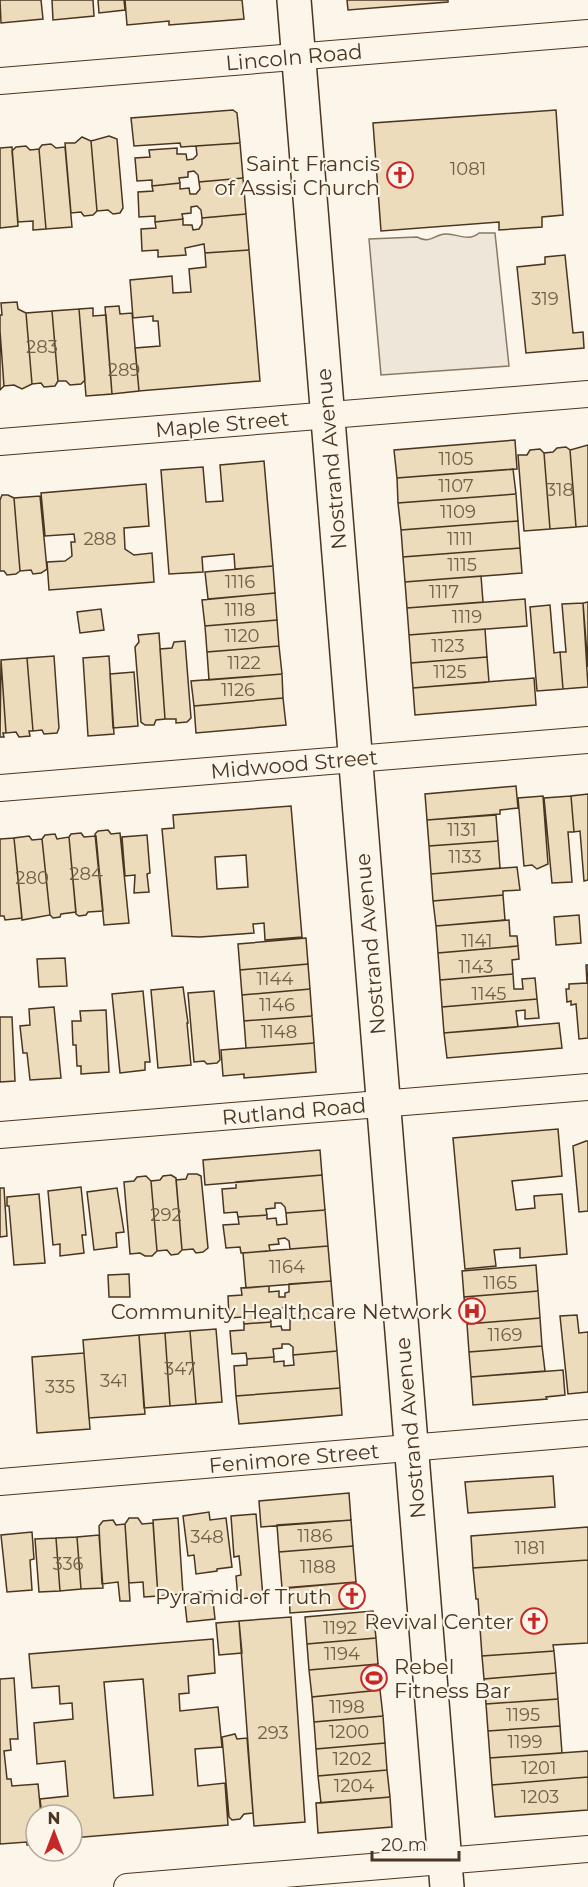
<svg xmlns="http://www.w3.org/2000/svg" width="588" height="1887" viewBox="0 0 588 1887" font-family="Montserrat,sans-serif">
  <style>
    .green { fill: #ede6d9; stroke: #887966; stroke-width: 1.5 }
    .building { fill: #ecdcbc; stroke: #4a3520; stroke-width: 1.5; fill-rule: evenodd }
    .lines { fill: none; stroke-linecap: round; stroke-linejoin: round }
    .street-casing { stroke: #4a3520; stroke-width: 28 }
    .secondary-casing { stroke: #4a3520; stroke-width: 36 }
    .street { stroke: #fbf6e9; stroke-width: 26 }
    .secondary { stroke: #fbf6e9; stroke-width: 33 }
    .labels { text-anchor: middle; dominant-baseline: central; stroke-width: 4.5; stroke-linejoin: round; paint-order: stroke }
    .number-label { font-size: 18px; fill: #725f47 }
    .street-label { font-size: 21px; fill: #4a3520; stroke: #fbf6e9 }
    .poi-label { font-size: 21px; fill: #4a3520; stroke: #fbf6e9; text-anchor: end }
  </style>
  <rect width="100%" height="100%" fill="#fbf6e9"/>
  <path class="green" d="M 479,233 L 495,233 L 509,366 L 381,375 L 369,239 L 417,237 C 428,243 431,238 440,235 C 454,230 466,244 479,233 Z"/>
  <path class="building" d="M 0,0 L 41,0 L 43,19 L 1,23 Z
    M 52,0 L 93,0 L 94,16 L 53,20 Z
    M 98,0 L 124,0 L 125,10 L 99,13 Z
    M 125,0 L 242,0 L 244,19 L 169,25 L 169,21 L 127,25 Z
    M 347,0 L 448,0 L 448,2 L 348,10 Z
    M 233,110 L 237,113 L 240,143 L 181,147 L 180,143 L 134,146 L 131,118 Z
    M 556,110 L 563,215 L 542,217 L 542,227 L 499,230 L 499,222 L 381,231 L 373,123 Z
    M 109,136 L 117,139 L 123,208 L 120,213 L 113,214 L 108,210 L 97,211 L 91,141 Z
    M 82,137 L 91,141 L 97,211 L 93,215 L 84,216 L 81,212 L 71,213 L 65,143 L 75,143 Z
    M 240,143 L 243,178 L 199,182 L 198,175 L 194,171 L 188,172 L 188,177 L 179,178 L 180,183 L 152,186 L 152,180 L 137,181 L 135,158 L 150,157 L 149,150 L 177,148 L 177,154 L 186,154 L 187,160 L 193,159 L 197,155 L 196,146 Z
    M 51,144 L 56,148 L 65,147 L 72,227 L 46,229 L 39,149 L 42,145 Z
    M 26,146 L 30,150 L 39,149 L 46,229 L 33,230 L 33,221 L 18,222 L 12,151 L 16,147 Z
    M 12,147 L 18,226 L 0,228 L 0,148 Z
    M 243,178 L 246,214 L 202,218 L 201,210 L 197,206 L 191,207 L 191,213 L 182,214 L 183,219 L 155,222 L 155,216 L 139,217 L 138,192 L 153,191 L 152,186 L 180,183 L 180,189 L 189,188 L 190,194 L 196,194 L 200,189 L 199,182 Z
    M 246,214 L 249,250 L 205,253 L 204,244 L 185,248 L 186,255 L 158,257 L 158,250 L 142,251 L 141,229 L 156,228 L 155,222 L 183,219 L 183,225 L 192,225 L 193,230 L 199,229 L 202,224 L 202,218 Z
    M 249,250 L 260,381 L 139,391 L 135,348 L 160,346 L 158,321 L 153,321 L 153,316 L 133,318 L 130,280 L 172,276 L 173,293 L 191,292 L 189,269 L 206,267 L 205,253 Z
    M 565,255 L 573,333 L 583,332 L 584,348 L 526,353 L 517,267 L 545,264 L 545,257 Z
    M 17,302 L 18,309 L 26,313 L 32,384 L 22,389 L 14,385 L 4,386 L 0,331 L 0,315 L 2,315 L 1,303 Z
    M 119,306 L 120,314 L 132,313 L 139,391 L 112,394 L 105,307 Z
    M 93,308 L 93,316 L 106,315 L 112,394 L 86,396 L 79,309 Z
    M 79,309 L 85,380 L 81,384 L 70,385 L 66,381 L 58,381 L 52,311 Z
    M 52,311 L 58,381 L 55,386 L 44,387 L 41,383 L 32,384 L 26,313 Z
    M 0,331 L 4,386 L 0,390 Z
    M 515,440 L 517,469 L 397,478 L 394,450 Z
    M 588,445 L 588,526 L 576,527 L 570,450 Z
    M 566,447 L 570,450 L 576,527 L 550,529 L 544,453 L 553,452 L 557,448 Z
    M 540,449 L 544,453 L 550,529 L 524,531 L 518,455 L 527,455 L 530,450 Z
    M 264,461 L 273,566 L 235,569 L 234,554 L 202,557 L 203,572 L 169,574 L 161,470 L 203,467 L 206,502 L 223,501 L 220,465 Z
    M 513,469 L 516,494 L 398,503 L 397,478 Z
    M 146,484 L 149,526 L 124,528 L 125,549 L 134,555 L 152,553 L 154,582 L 49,590 L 47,562 L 65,561 L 72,556 L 71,542 L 75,542 L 74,534 L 45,536 L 41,493 Z
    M 516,494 L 518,521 L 401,530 L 398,503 Z
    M 2,495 L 8,495 L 14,498 L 20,571 L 16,574 L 7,575 L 4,571 L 0,571 L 0,500 Z
    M 40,496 L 47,569 L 41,573 L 33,574 L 31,570 L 20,571 L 14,498 Z
    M 518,521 L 520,548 L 403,557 L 401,530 Z
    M 520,548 L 522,573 L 405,582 L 403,557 Z
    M 273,566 L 275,593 L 208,599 L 205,572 Z
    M 481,576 L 483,602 L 407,608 L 405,582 Z
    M 275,593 L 277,620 L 205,626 L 202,600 Z
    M 525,599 L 527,626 L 409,635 L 407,608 Z
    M 588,602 L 588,667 L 583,603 Z
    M 583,603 L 588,687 L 563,689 L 560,652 L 566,652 L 562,604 Z
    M 550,605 L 554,653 L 560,652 L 563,689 L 537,691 L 530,607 Z
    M 101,609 L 104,630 L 80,633 L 77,612 Z
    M 277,620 L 279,646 L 207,652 L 205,626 Z
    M 485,629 L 487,657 L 411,663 L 409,635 Z
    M 159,633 L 165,719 L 156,720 L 154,725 L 145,725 L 141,722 L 135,647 L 139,642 L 138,635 Z
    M 185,641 L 191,718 L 187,722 L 176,723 L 176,719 L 165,719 L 160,649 L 172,648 L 174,642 Z
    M 279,646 L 282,674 L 209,680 L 207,652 Z
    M 54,656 L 59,728 L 57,733 L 44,734 L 42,730 L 33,731 L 27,658 Z
    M 109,656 L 114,734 L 88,736 L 83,658 Z
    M 487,657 L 489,682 L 413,688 L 411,663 Z
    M 27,658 L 33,731 L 29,731 L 30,736 L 19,737 L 16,732 L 6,733 L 1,660 Z
    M 1,660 L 6,733 L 3,733 L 4,737 L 0,737 Z
    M 134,672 L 138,726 L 113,728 L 110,674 Z
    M 282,674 L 283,698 L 194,706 L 191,681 Z
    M 534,678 L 536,705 L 415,715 L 413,688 Z
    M 283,698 L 286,725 L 196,733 L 194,706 Z
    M 516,786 L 518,808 L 500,810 L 500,814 L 427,820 L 425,794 Z
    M 588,794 L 588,880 L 584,881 L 580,831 L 574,832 L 571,796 Z
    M 543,796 L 548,864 L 537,869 L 532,865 L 524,866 L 518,798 Z
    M 571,796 L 574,832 L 568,832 L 572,882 L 552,883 L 544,798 Z
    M 291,806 L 302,937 L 265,940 L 264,923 L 253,924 L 254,933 L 200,937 L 172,936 L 162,829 L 174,828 L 173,815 ZM 246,855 L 248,887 L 217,889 L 215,857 Z
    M 496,815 L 498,841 L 429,846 L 427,820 Z
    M 108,830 L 111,834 L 120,833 L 129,923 L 104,925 L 95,834 L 98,831 Z
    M 81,833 L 84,837 L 96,836 L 103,911 L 88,912 L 86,915 L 79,916 L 76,914 L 69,837 L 71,834 Z
    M 55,834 L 57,839 L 69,837 L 76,912 L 61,914 L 60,917 L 53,918 L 50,915 L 42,839 L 45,835 Z
    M 147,835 L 150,873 L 147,874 L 149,892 L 134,893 L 135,875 L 125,876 L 122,837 Z
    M 29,836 L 32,840 L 42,839 L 50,915 L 22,920 L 14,838 Z
    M 14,838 L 22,918 L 5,920 L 4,916 L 0,916 L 0,839 Z
    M 498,841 L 500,868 L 431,874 L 429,846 Z
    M 517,867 L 520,890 L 503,891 L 503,895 L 433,901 L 431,874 Z
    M 503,895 L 505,920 L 436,926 L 433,901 Z
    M 579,915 L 581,943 L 556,945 L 554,917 Z
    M 509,920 L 510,936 L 517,936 L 518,946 L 438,953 L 436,926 Z
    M 306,938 L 308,964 L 240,970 L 238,944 Z
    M 518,946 L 519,959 L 512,960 L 513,974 L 440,980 L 438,953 Z
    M 65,958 L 67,986 L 39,987 L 37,959 Z
    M 308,964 L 310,989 L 242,995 L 240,970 Z
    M 586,965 L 588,965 L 588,1038 L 579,1039 L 576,1004 L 571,1005 L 571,1001 L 567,1002 L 566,989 L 569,989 L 569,984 L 587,983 Z
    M 513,974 L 514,989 L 523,989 L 522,979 L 535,978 L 537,999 L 442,1007 L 440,980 Z
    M 183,987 L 188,1023 L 187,1023 L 191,1065 L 158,1068 L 151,990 Z
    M 310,989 L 312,1016 L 244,1021 L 242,995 Z
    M 143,991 L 150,1062 L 145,1062 L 145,1070 L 120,1073 L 112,994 Z
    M 214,991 L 220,1060 L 217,1063 L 207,1064 L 204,1061 L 194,1062 L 188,993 Z
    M 537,999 L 539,1018 L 525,1019 L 525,1010 L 516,1011 L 518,1027 L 444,1033 L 442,1007 Z
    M 54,1007 L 61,1078 L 30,1080 L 27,1053 L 23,1053 L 20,1026 L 30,1025 L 29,1009 Z
    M 106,1010 L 109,1072 L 81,1074 L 81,1066 L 77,1066 L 76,1045 L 73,1045 L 72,1021 L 81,1021 L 80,1011 Z
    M 312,1016 L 314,1043 L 246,1048 L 244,1021 Z
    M 0,1017 L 12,1017 L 15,1081 L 0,1082 Z
    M 559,1023 L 562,1048 L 447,1058 L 444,1033 Z
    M 314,1043 L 316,1072 L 244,1078 L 244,1074 L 223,1076 L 221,1050 Z
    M 558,1129 L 562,1176 L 512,1181 L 516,1210 L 535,1208 L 534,1196 L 562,1194 L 567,1254 L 520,1258 L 520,1248 L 494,1250 L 496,1266 L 465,1269 L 453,1138 Z
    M 586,1141 L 588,1141 L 588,1211 L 579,1212 L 573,1146 Z
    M 320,1150 L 322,1175 L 205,1185 L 203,1160 Z
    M 188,1174 L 197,1174 L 201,1176 L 208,1248 L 203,1252 L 196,1253 L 193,1249 L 182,1250 L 176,1180 L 186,1179 Z
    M 171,1175 L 176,1178 L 182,1250 L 178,1254 L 171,1255 L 167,1250 L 157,1251 L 151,1181 L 160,1180 L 163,1176 Z
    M 322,1175 L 325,1210 L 286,1213 L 285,1207 L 281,1203 L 275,1203 L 275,1208 L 266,1209 L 267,1215 L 238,1217 L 237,1212 L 224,1213 L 222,1189 L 236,1188 L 236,1182 Z
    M 146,1176 L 151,1181 L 157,1251 L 152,1256 L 145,1256 L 140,1253 L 130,1254 L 124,1182 L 134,1181 L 137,1177 Z
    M 81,1187 L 86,1235 L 82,1235 L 84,1253 L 60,1256 L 60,1244 L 53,1245 L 48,1191 Z
    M 0,1188 L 4,1188 L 7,1236 L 0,1237 Z
    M 117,1188 L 124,1232 L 116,1233 L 117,1247 L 94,1250 L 87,1192 Z
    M 39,1194 L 45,1263 L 14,1265 L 9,1206 L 7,1206 L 7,1197 Z
    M 325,1210 L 328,1246 L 290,1249 L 289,1241 L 285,1238 L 278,1239 L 279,1244 L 269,1245 L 270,1251 L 241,1253 L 240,1247 L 226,1248 L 223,1225 L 239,1224 L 238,1217 L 267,1215 L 267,1219 L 276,1218 L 277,1225 L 287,1224 L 286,1213 Z
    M 328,1246 L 331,1281 L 246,1288 L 243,1253 Z
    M 536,1265 L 538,1291 L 464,1297 L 462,1271 Z
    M 129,1274 L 130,1297 L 109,1297 L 108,1275 Z
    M 331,1281 L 334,1316 L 290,1320 L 286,1308 L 279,1308 L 280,1314 L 270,1315 L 271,1322 L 244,1324 L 243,1317 L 229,1318 L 228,1296 L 242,1295 L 241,1288 L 269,1286 L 269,1292 L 279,1291 L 279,1297 L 285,1297 L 285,1293 L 289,1292 L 289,1284 Z
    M 538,1291 L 540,1318 L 467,1324 L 464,1297 Z
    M 577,1315 L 579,1333 L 588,1332 L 588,1392 L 568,1394 L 560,1316 Z
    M 334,1316 L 337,1351 L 293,1355 L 293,1347 L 289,1344 L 282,1344 L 282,1348 L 273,1349 L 274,1357 L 247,1359 L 246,1353 L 232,1354 L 230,1331 L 244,1330 L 244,1324 L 271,1322 L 271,1327 L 281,1326 L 282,1330 L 290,1330 L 290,1320 Z
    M 540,1318 L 542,1346 L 469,1352 L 467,1324 Z
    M 216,1329 L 222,1402 L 196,1404 L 190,1331 Z
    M 190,1331 L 196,1404 L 170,1406 L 165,1333 Z
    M 165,1333 L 170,1406 L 144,1408 L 139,1335 Z
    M 139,1335 L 145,1414 L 89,1418 L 83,1340 Z
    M 542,1346 L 545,1371 L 471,1377 L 469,1352 Z
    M 337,1351 L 340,1388 L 236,1396 L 234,1366 L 247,1365 L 247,1359 L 274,1357 L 274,1362 L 284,1361 L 284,1366 L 294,1365 L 293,1355 Z
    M 84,1353 L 90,1429 L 37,1433 L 32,1357 Z
    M 563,1370 L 565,1395 L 546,1397 L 547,1399 L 473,1405 L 471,1377 Z
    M 340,1388 L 342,1415 L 239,1424 L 236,1396 Z
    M 553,1476 L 555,1507 L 468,1513 L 465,1482 Z
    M 349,1493 L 351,1520 L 261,1527 L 259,1501 Z
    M 209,1512 L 210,1520 L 226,1518 L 232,1567 L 217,1569 L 217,1571 L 196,1574 L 194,1555 L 188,1556 L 183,1516 Z
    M 256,1514 L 263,1597 L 238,1599 L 236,1576 L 241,1575 L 239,1556 L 234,1557 L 231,1516 Z
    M 129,1518 L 138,1518 L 142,1524 L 153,1523 L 158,1596 L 144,1597 L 143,1582 L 129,1583 L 125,1524 Z
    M 178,1518 L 183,1594 L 158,1596 L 153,1520 Z
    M 113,1520 L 116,1525 L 125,1524 L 130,1601 L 120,1601 L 118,1582 L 102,1584 L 99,1526 L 103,1521 Z
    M 351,1520 L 353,1546 L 279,1552 L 277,1525 Z
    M 588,1527 L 588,1560 L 473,1568 L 471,1536 Z
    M 32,1532 L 34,1559 L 30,1560 L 32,1590 L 7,1592 L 1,1535 Z
    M 99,1535 L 103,1588 L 81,1589 L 77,1537 Z
    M 77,1537 L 81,1589 L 60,1591 L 56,1538 Z
    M 56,1538 L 60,1591 L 39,1592 L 35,1539 Z
    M 353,1546 L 356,1582 L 282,1588 L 279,1552 Z
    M 588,1560 L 588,1643 L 553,1645 L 554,1651 L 482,1656 L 478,1599 L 476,1599 L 473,1568 Z
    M 356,1582 L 358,1608 L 290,1613 L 289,1588 Z
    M 212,1591 L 215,1619 L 187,1622 L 184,1594 Z
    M 373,1611 L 376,1638 L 307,1644 L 305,1617 Z
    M 291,1617 L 305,1822 L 254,1826 L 239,1621 Z
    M 239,1621 L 242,1653 L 219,1655 L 216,1623 Z
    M 376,1638 L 378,1664 L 309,1670 L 307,1644 Z
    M 213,1639 L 215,1673 L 188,1676 L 189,1693 L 179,1694 L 180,1711 L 218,1707 L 222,1747 L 195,1749 L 198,1786 L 225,1783 L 228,1825 L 72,1838 L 72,1815 L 42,1815 L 40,1799 L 68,1796 L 65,1761 L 37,1764 L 34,1723 L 73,1719 L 72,1703 L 60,1704 L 59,1686 L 32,1688 L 29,1654 ZM 143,1679 L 153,1795 L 114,1798 L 104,1682 Z
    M 554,1651 L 556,1673 L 484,1679 L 482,1656 Z
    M 378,1664 L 380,1690 L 312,1697 L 309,1670 Z
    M 556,1673 L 558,1699 L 486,1704 L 484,1679 Z
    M 14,1678 L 18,1739 L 10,1739 L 11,1750 L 4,1751 L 7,1779 L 11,1779 L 12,1786 L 38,1784 L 41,1815 L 36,1815 L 36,1845 L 27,1845 L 27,1842 L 0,1844 L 0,1679 Z
    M 380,1690 L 383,1716 L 314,1722 L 312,1697 Z
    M 558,1699 L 560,1726 L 488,1731 L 486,1704 Z
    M 383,1716 L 385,1743 L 316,1749 L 314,1722 Z
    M 560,1726 L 562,1753 L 490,1758 L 488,1731 Z
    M 235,1734 L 237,1739 L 247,1738 L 253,1813 L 244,1814 L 240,1819 L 232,1820 L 229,1817 L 222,1737 Z
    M 385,1743 L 387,1770 L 318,1776 L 316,1749 Z
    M 588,1751 L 588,1777 L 492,1785 L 490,1758 Z
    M 387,1770 L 390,1797 L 321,1803 L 318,1776 Z
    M 588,1777 L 588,1810 L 495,1817 L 492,1785 Z
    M 390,1797 L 392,1827 L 318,1833 L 316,1803 Z"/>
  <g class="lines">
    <g class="street-casing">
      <path id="street" d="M 0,81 L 588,33
        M 0,442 L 588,394
        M 0,788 L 588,740
        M 0,1135 L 588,1087
        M 0,1482 L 588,1433
        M 127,1887 L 588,1849"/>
    </g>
    <g class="secondary-casing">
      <path id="secondary" d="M 294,0 L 447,1887"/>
    </g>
    <use href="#street" class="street"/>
    <use href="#secondary" class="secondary"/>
  </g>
  <defs>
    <g id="church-ring" transform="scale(1.35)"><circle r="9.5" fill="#fbf6e9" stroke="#c62828" stroke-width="1.5"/><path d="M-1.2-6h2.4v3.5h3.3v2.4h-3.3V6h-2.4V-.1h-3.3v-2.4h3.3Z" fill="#c62828"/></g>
    <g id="hospital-ring" transform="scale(1.35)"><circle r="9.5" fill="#fbf6e9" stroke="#c62828" stroke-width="1.5"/><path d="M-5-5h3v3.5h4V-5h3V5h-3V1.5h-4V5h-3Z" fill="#c62828"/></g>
    <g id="stadium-ring" transform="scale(1.35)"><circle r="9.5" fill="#fbf6e9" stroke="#c62828" stroke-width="1.5"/><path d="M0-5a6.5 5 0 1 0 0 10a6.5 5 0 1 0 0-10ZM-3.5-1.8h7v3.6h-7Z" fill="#c62828"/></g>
  </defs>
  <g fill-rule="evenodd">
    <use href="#church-ring" x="400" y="175"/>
    <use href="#hospital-ring" x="472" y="1311"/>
    <use href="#church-ring" x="352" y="1596"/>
    <use href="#church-ring" x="534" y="1621"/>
    <use href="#stadium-ring" x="374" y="1678"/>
  </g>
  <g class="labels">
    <g class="number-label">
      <text x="468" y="169">1081</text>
      <text x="545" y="299">319</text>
      <text x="42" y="347">283</text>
      <text x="124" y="370">289</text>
      <text x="456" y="459">1105</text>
      <text x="456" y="486">1107</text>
      <text x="560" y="490">318</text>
      <text x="458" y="512">1109</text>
      <text x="100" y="539">288</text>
      <text x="460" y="539">1111</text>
      <text x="462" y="565">1115</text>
      <text x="240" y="582">1116</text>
      <text x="444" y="592">1117</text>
      <text x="240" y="610">1118</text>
      <text x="467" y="617">1119</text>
      <text x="242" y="636">1120</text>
      <text x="448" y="646">1123</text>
      <text x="244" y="663">1122</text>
      <text x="450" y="672">1125</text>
      <text x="238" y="690">1126</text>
      <text x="462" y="830">1131</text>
      <text x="465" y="857">1133</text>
      <text x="86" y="874">284</text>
      <text x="32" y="878">280</text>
      <text x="477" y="941">1141</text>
      <text x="476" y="967">1143</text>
      <text x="275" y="979">1144</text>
      <text x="489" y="994">1145</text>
      <text x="277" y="1005">1146</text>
      <text x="279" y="1032">1148</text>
      <text x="166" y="1215">292</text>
      <text x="287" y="1267">1164</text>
      <text x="500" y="1283">1165</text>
      <text x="505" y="1335">1169</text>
      <text x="180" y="1369">347</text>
      <text x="114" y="1381">341</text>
      <text x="60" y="1387">335</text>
      <text x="315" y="1536">1186</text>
      <text x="207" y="1537">348</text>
      <text x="530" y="1548">1181</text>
      <text x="68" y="1564">336</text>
      <text x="318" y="1567">1188</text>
      <text x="340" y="1628">1192</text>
      <text x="342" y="1654">1194</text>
      <text x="347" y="1707">1198</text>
      <text x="523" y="1715">1195</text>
      <text x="349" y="1732">1200</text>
      <text x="273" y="1733">293</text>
      <text x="525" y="1742">1199</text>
      <text x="352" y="1759">1202</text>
      <text x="539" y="1768">1201</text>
      <text x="354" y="1786">1204</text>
      <text x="540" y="1797">1203</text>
    </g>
    <g class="street-label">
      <text transform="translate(294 57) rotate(-5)">Lincoln Road</text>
      <text transform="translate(222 424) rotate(-5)">Maple Street</text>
      <text transform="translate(331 459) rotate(-95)">Nostrand Avenue</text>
      <text transform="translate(294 764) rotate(-5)">Midwood Street</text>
      <text transform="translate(370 944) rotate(-95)">Nostrand Avenue</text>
      <text transform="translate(294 1111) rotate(-5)">Rutland Road</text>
      <text transform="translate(410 1428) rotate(-95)">Nostrand Avenue</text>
      <text transform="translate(294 1458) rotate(-5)">Fenimore Street</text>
    </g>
    <g class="poi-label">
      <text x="380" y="163">Saint Francis<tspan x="380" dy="24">of Assisi Church</tspan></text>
      <text x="452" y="1311">Community Healthcare Network</text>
      <text x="332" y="1596">Pyramid of Truth</text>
      <text x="514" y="1621">Revival Center</text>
      <text x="394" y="1666" text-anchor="start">Rebel<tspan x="394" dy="24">Fitness Bar</tspan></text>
    </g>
  </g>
  <g transform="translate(54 1833)"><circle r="28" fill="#fbf6e9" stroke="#b4a999" stroke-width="1.5"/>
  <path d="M0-4.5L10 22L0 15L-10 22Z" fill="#c62828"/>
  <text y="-9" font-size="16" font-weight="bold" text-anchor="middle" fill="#4a3520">N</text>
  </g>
  <path d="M372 1851v9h87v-9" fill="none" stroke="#4a3520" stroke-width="3"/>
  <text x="381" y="1851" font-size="18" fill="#4a3520" stroke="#fbf6e9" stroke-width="4.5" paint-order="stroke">20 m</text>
</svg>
